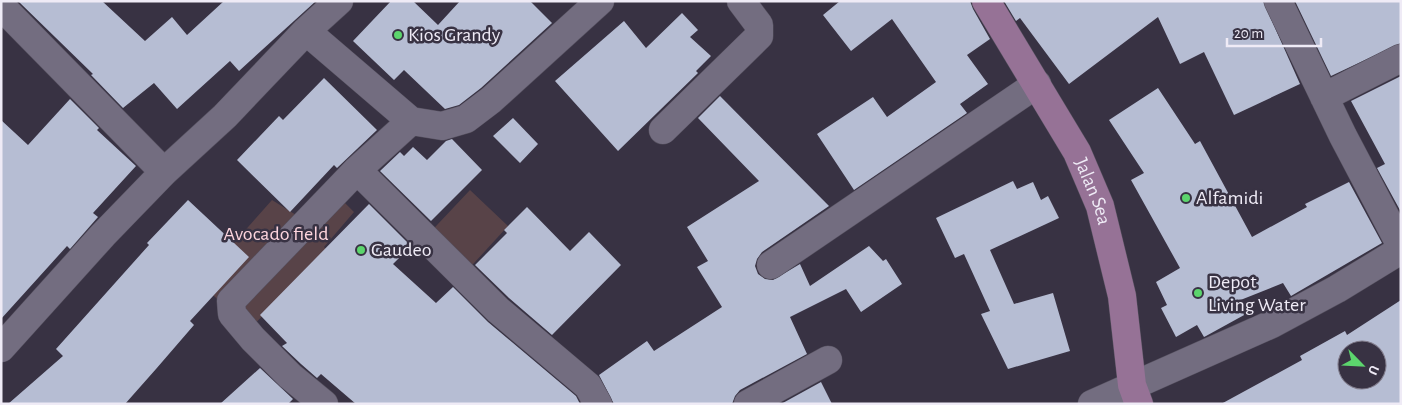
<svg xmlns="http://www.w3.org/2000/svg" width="1402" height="405" viewBox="0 0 1402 405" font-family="'Alegreya Sans',sans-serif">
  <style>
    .green { fill: #584348 }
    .building { fill: #b6bdd3; fill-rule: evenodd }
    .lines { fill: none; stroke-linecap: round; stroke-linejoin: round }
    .minor-casing { stroke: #55505e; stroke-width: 29 }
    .major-casing { stroke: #55505e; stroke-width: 29 }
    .minor { stroke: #736d80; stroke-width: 28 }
    .major { stroke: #967296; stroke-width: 28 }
    .poi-dot { fill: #5cd56d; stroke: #383243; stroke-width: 2 }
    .labels { text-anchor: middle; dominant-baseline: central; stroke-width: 5; stroke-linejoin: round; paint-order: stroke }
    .poi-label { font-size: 20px; fill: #efebf6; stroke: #383243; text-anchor: start }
    .street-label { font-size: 20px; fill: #efebf6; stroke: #383243 }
    .park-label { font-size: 20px; fill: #fdd5de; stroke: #383243 }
  </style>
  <rect width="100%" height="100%" fill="#383243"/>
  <path class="green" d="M 470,190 L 508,226 L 464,274 L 421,242 Z
    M 272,200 L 317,228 L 294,254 L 345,203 L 354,212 L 324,247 L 354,280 L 300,276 L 249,330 L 213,295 L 234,243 Z"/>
  <path class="building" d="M 18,1 L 102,1 L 145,41 L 172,17 L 187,35 L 224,1 L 316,1 L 239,71 L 230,61 L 177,109 L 154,83 L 123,108 L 91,75 L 93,74 Z
    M 391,1 L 413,1 L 438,25 L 460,1 L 530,1 L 552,23 L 481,88 L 459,105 L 445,109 L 404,70 L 394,80 L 353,41 Z
    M 840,1 L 970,1 L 973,9 L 990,39 L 967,55 L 988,84 L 960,104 L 967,113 L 854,190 L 817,134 L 873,97 L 887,117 L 936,82 L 892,19 L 851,51 L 823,15 Z
    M 1004,1 L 1263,1 L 1300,84 L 1234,115 L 1204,52 L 1180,64 L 1158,17 L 1069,84 L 1020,18 L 1016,21 Z
    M 1295,1 L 1401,1 L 1401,43 L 1331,76 Z
    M 682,13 L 698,30 L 690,37 L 711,56 L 696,71 L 698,73 L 618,151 L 555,81 L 624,21 L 646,48 Z
    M 1401,76 L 1401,212 L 1377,168 L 1385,164 L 1351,101 Z
    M 324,78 L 377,130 L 337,168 L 334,165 L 290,212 L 237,160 L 279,116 L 283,120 Z
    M 1158,88 L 1195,144 L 1200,141 L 1252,237 L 1307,207 L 1305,204 L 1349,182 L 1382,243 L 1291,296 L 1283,283 L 1238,301 L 1246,314 L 1206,336 L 1204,337 L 1197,325 L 1176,337 L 1161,308 L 1167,305 L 1156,282 L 1180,268 L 1131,180 L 1144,173 L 1109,120 Z
    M 720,96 L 829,206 L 762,252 L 757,259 L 755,266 L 758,274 L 765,279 L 773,280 L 800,264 L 810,286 L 869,246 L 883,261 L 886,259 L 902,284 L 861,312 L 846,289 L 790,317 L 807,354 L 740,390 L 735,396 L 732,404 L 614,404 L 599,375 L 647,341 L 654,351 L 722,307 L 697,267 L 708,261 L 687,227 L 759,181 L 698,118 Z
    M 70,99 L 99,128 L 97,130 L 136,166 L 93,213 L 98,217 L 70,249 L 67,246 L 1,319 L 1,120 L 28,145 Z
    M 513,118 L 538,144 L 520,163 L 493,136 Z
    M 452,139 L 482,170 L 431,221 L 380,171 L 400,152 L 404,156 L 413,147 L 427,160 L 446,141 Z
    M 1013,181 L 1017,189 L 1033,182 L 1041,200 L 1048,196 L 1059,218 L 990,250 L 1014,304 L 1053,293 L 1070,351 L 1008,369 L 981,314 L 990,311 L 964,254 L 955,258 L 936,218 Z
    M 188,200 L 249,257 L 190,321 L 194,325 L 156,369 L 125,404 L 8,404 L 63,356 L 56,349 L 149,245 L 147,243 Z
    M 369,204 L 408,243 L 396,255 L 399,258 L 393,264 L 436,303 L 453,287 L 488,322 L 576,396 L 580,404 L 356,404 L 321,374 L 317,378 L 301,364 L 282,346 L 287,343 L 260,315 Z
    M 527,207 L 570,251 L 589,232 L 621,265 L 552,335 L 509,298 L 475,265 L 507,233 L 504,230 Z
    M 1401,300 L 1401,404 L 1221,404 L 1302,360 L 1300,356 L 1345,331 L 1347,335 ZM 1347,350 L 1377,350 L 1377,380 L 1347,380 Z
    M 260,368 L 293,399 L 288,404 L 220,404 Z
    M 821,382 L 832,404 L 781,404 Z"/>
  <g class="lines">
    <g class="minor-casing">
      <path id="minor" d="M 1278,1 L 1343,136 L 1401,246
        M 1,10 L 3,8 L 164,172 L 225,116 L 306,31 L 339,1
        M 306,31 L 411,121
        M 1324,97 L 1401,58
        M 663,130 L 759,36 L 759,25 L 741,1
        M 357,170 L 498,310 L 588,386 L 598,404
        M 771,265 L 1037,84
        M 1,348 L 103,235 L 164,172
        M 324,404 L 290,376 L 253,339 L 232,314 L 231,301 L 357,170 L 411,121 L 442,126 L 466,119 L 491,100 L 600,1
        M 748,404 L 828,360
        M 1092,404 L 1272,324 L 1337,289 L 1401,250"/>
    </g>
    <g class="major-casing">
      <g id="major">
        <path id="s1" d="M 986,1 L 1077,152 L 1100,206 L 1122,296 L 1132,385 L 1139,404"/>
      </g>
    </g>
    <use href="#minor" class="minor"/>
    <use href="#major" class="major"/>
  </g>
  <g class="poi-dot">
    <circle cx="398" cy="35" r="5"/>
    <circle cx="1186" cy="198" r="5"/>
    <circle cx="361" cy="250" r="5"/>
    <circle cx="1198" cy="293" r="5"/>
  </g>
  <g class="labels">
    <g class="poi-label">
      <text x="408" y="35">Kios Grandy</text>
      <text x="1196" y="198">Alfamidi</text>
      <text x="371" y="250">Gaudeo</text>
      <text x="1208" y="282">Depot<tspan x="1208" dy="23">Living Water</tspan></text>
    </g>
    <g class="street-label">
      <text stroke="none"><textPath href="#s1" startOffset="219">Jalan Sea</textPath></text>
    </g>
    <g class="park-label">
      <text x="276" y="234">Avocado field</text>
    </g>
  </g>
  <rect width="1402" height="405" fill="none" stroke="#efebf6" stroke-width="5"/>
  <g transform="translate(1362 365) rotate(114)"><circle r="24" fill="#383243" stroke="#817c8b"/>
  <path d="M0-4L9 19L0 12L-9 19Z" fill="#5cd56d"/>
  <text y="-8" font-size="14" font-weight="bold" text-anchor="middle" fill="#efebf6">U</text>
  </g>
  <path d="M1227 38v8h94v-8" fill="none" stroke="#efebf6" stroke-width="2.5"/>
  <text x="1234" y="38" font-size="15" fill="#efebf6" stroke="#383243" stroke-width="4" paint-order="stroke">20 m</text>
</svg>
